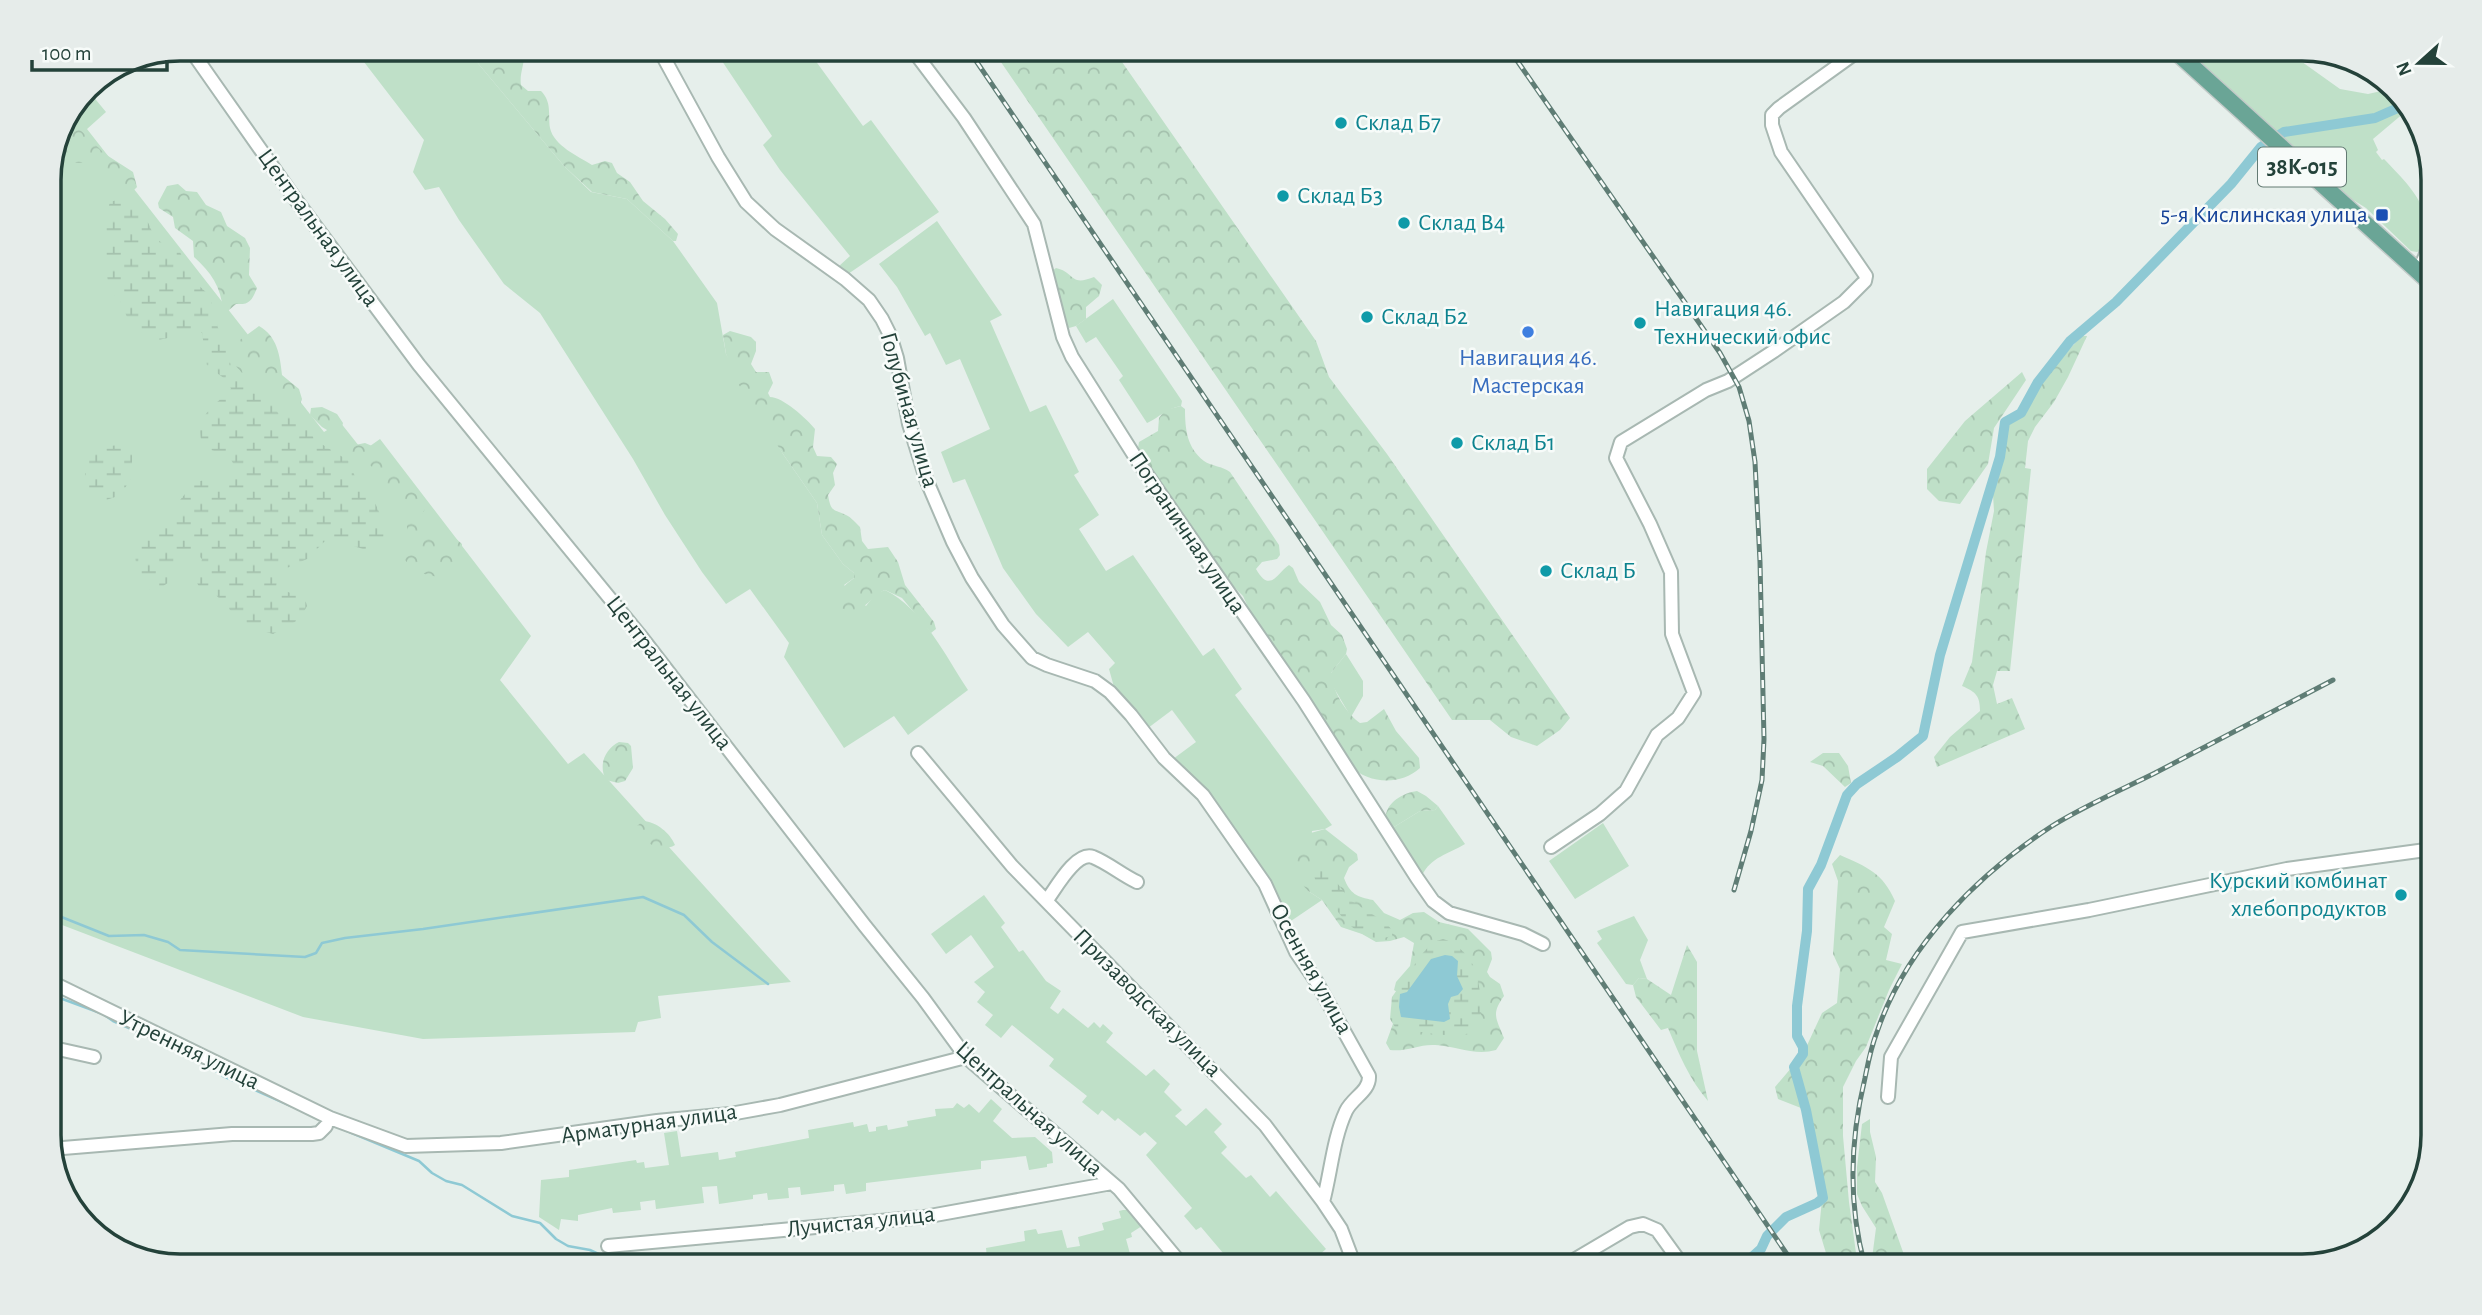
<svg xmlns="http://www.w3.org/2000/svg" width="2482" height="1315" viewBox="0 0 2482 1315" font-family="'Alegreya Sans',sans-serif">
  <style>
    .green { fill: #bfe0c8 }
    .forest { fill: url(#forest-crowns) }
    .wetland { fill: url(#wetland-marsh) }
    .water { fill: #8ec9d4 }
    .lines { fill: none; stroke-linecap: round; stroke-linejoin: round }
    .stream { stroke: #8ec9d4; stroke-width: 2.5 }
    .canal { stroke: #8ec9d4; stroke-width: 10 }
    .minor-casing { stroke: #a8b8b2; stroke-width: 16 }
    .major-casing { stroke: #c2cac8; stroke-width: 19 }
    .minor { stroke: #fff; stroke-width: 12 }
    .major { stroke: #6aa596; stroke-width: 16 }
    .rail-casing { stroke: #5f7d75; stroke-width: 5 }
    .rail { stroke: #f7fbf9; stroke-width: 2.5; stroke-dasharray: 8; stroke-linecap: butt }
    .culture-dot { fill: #0f9aa8; stroke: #f7fbf9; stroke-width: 2.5 }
    .transit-dot { fill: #1a4fb4; stroke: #f7fbf9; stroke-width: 2.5 }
    .shop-dot { fill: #3f7fe0; stroke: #f7fbf9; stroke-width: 2.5 }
    .labels { text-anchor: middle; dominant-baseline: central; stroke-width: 5; stroke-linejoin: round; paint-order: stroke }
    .shield { fill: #f7fbf9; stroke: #637a73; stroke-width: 2 }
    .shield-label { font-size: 23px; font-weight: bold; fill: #24423a }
    .culture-label { font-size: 24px; fill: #0d838f; stroke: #f7fbf9; text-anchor: start }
    .transit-label { font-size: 24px; fill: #164399; stroke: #f7fbf9; text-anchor: end }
    .street-label { font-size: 24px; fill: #24423a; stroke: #f7fbf9 }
    .shop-label { font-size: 24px; fill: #366cbe; stroke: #f7fbf9 }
    .rim { fill: none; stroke: #24423a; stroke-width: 3.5 }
  </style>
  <defs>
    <pattern id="forest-crowns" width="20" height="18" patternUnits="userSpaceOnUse" patternTransform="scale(1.75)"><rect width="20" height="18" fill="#bfe0c8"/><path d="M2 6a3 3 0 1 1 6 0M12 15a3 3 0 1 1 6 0" fill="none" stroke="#a4c1ad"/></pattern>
    <pattern id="wetland-marsh" width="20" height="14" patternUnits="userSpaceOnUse" patternTransform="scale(1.75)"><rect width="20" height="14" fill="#bfe0c8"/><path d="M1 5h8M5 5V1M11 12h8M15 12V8" fill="none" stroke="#a4c1ad"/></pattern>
  </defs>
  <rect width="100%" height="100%" fill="#e6efeb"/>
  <path class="green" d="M 354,49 L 466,49 L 564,166 L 591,192 L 627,199 L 673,241 L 717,303 L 726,354 L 783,454 L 817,503 L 822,535 L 843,564 L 854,573 L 854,578 L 844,585 L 866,606 L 875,594 L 885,590 C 923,609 945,655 968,690 L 908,735 L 894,716 L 844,748 L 784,657 L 789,643 L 750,589 L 726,604 L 702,572 L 665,515 L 633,459 L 540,313 L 504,284 L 459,220 L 439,187 L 425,190 L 413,172 L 424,140 Z
    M 714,49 L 799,49 L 800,51 L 807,49 L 863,126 L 871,120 L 939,212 L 848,274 L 838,267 L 850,256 L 780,170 L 763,145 L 772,136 Z
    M 2185,49 L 2284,49 L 2340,89 L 2368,94 L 2390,89 L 2411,107 L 2373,139 L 2378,150 L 2376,152 L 2382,160 L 2384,159 C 2399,175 2424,198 2425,220 C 2425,230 2423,240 2423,249 L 2417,252 L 2411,251 L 2366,208 L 2342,193 L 2280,136 L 2320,125 C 2308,123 2287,127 2277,134 Z
    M 87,89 L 106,112 L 87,129 L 324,432 L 340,422 L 363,451 L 380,439 L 531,636 L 500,680 L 568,764 L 584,753 L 791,982 L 658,996 L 661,1018 L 638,1022 L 635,1032 L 423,1039 L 303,1017 L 49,920 L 49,172 Z
    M 937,221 L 1002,315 L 990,321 L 1030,412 L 1046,405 L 1079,472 L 1074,475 L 1099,515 L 1079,529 L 1106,571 L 1133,555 L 1203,656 L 1214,648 L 1242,689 L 1235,695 L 1332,825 L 1325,829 L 1312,831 L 1308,891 L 1322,900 L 1288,923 L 1173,759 L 1196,742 L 1172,710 L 1148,728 L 1114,687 L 1109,669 L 1115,663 L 1088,632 L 1068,647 L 1036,614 L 1003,568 L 965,479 L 953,483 L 941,452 L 990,429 L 960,359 L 946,365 L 930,333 L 925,336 L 897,287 L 879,264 Z
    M 1113,299 L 1182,401 L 1181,406 C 1163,410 1162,416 1147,423 L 1119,380 L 1123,376 L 1096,337 L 1086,343 L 1076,326 Z
    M 1346,654 L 1363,681 L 1363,696 L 1351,717 L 1331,683 L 1331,673 Z
    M 1438,806 L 1465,844 C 1449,854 1430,857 1422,876 L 1389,827 L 1394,827 L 1420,811 L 1435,810 Z
    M 1603,823 L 1629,866 L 1575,899 L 1549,861 Z
    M 984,895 L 1005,923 L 1001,927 L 1019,952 L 1023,950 L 1046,981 L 1061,991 L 1050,1008 L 1058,1014 L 1063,1008 L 1088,1028 L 1094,1022 L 1100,1028 L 1103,1024 L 1113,1033 L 1106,1042 L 1146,1076 L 1154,1069 L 1170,1084 L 1164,1092 L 1182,1110 L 1175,1116 L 1186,1126 L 1206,1108 L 1222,1124 L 1214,1132 L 1227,1147 L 1221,1153 L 1246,1178 L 1251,1175 L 1270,1197 L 1276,1191 L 1326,1249 L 1307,1266 L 1234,1266 L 1201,1227 L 1196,1230 L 1184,1216 L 1192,1208 L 1146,1155 L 1157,1143 L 1145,1132 L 1140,1136 L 1118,1118 L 1115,1121 L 1102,1110 L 1098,1115 L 1082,1102 L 1087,1096 L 1049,1066 L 1054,1059 L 1012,1025 L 1001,1038 L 985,1025 L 993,1015 L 977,1002 L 985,992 L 974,982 L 994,967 L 971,935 L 946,954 L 931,934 Z
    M 1634,916 L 1648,940 L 1640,960 L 1647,979 L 1639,978 L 1633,985 L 1626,984 L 1597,943 L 1602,939 L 1597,931 Z
    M 991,1099 L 1002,1109 L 993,1121 L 1012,1138 L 1035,1137 L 1052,1152 L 1053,1163 L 1047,1164 L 1047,1167 L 1029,1170 L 1026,1156 L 981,1161 L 981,1169 L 866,1183 L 866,1191 L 846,1194 L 844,1184 L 834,1185 L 834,1191 L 801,1195 L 800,1187 L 788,1188 L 789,1198 L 768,1200 L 767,1193 L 753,1195 L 753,1199 L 719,1204 L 717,1186 L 702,1187 L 704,1203 L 656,1209 L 655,1200 L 640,1202 L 641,1210 L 613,1213 L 612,1208 L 578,1215 L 578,1221 L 561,1219 L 559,1230 L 539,1217 L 541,1180 L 569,1177 L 569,1170 L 636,1160 L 637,1163 L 644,1162 L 645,1168 L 669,1165 L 664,1133 L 677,1131 L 681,1157 L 718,1152 L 719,1160 L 736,1157 L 735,1152 L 809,1138 L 808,1130 L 853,1122 L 854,1127 L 867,1124 L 869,1132 L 876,1131 L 876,1127 L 887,1125 L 888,1130 L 908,1126 L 907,1121 L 936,1116 L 935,1109 L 953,1108 L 957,1103 L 964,1108 L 969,1104 L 979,1113 Z
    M 1123,1210 L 1128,1210 L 1142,1226 L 1131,1233 L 1132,1237 L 1126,1239 L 1132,1261 L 1164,1252 L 1176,1266 L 934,1266 L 946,1264 L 946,1260 L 971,1256 L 972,1261 L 987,1259 L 986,1248 L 1025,1241 L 1024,1231 L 1036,1229 L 1038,1234 L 1062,1230 L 1067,1248 L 1080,1246 L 1078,1237 L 1104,1230 L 1102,1223 L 1121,1218 L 1119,1211 Z
    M 896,1255 L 897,1264 L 930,1259 L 931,1266 L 853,1266 L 853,1261 Z"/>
  <path class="forest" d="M 466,49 L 524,49 C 526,62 519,73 521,85 L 528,91 L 541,91 C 552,102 548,114 550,128 C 554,146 578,156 592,165 L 605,161 L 612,163 L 617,173 L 630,182 L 643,201 L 665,219 L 678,234 L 676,241 L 673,241 L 627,199 L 592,192 L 564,166 Z
    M 992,49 L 1113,49 L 1316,341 L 1329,377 L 1387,454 L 1570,718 L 1560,730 L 1537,746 L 1511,737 L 1490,720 L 1452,720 Z
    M 72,122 L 105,154 L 133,172 L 137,187 L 133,191 L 128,189 L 116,177 L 97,163 L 76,163 L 60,152 Z
    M 178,184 L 186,191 L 197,192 L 206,205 L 221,212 L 227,226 L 245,238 L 250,248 L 249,275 L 257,288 C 252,300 250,305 236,304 L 228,311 L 223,310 C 221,287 211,272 194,257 L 193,241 L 175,228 L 173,217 L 159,208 L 158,203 L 167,186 Z
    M 1056,268 C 1075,272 1069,287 1094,277 L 1102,285 L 1099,296 L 1086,307 L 1086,319 L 1076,326 L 1069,328 L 1065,323 L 1052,271 Z
    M 259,326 C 277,336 280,355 282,375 L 299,389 L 302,399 L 300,404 L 289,402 L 258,378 L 242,373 L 234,364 L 231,356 L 233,345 Z
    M 730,331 L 751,337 L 756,342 L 756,351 L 751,364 L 756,372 L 769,372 L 773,383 L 768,393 L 770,397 C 783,397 807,419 815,429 L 813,447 L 817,456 L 831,457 L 837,464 L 833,473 L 835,485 L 828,495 C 831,512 833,509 846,515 C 851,517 857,524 860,527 L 862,541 L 868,549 L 888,547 L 898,562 L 905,585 L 934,622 L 936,629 L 931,633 L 902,598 L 885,590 C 868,597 860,622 839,606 C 838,591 842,587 854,578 L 854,573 L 843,564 L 822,535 L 817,503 L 783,454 L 739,385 L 726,354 L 723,335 Z
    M 2082,336 L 2087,336 L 2068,377 L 2054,402 L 2035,427 L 2028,441 L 2025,468 L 2031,469 L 2010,671 L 1997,671 L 1993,685 L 1997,704 L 2012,698 L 2025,729 L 1937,767 L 1934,757 L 1950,737 L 1980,711 C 1980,696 1976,692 1962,686 L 1972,662 L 1986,552 L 1994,511 L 1993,495 L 2005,422 L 2021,413 L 2038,382 Z
    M 2022,372 L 2026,380 L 1994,428 L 1988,464 L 1960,504 L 1939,501 L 1927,489 L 1927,469 L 1965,421 Z
    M 1181,406 L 1185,409 C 1185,429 1187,448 1204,461 C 1211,466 1222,466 1230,472 L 1279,545 L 1280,555 L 1277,559 L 1262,562 L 1256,569 C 1270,594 1277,573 1289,565 L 1293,568 L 1299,582 L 1320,602 L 1331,625 L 1342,635 L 1347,649 L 1346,654 L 1331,673 C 1332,690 1346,713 1360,723 L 1367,722 L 1384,709 L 1396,731 L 1419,758 L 1420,768 C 1400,786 1369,784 1350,766 L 1254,620 L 1243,596 L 1220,573 L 1143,458 L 1138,448 L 1139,442 L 1158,431 L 1159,418 L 1165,410 Z
    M 322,407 L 337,414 L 343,423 L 342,427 L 332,433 L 322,427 L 310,415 L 311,408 Z
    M 365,443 C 372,446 380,449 386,454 C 399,464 422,493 425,509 L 422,514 C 402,515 384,477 370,465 C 363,460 356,459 348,458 L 345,453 L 345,447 Z
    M 414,521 L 419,523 L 438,542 L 454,537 L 462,544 L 462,560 L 444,578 C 420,573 412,575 400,551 L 407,535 L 407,524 Z
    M 619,742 L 628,743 L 631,746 L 633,768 L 625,781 L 618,783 L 606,780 C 598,765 605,749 619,742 Z
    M 1823,753 L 1839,753 L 1848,766 L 1851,783 L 1845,787 L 1823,766 L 1810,762 Z
    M 1417,791 L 1426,796 L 1438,806 L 1435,810 L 1420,811 L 1394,827 L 1389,827 C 1378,808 1400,793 1417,791 Z
    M 643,821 C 657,822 670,833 675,845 C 660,854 641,842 637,826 Z
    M 1325,829 L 1357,854 L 1358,860 L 1349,867 L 1344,878 C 1350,894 1357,897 1373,900 L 1384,913 L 1400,920 L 1413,913 L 1424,912 L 1439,922 L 1468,929 L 1491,952 L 1492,959 L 1487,972 L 1490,977 L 1500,984 L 1504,996 C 1491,1014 1496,1018 1504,1038 L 1496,1050 C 1475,1056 1456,1046 1435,1045 C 1419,1044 1407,1052 1390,1050 L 1386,1043 L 1394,1021 L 1400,994 L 1394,990 L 1396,982 L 1410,966 L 1414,943 L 1404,937 L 1390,941 L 1376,942 L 1362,934 L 1341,927 L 1322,900 L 1308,891 L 1301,883 L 1294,862 L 1294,845 L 1300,836 Z
    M 1840,855 C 1867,867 1883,873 1895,901 L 1884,927 L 1892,934 L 1886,960 L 1902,964 L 1889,990 L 1866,1047 L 1856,1061 L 1843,1087 L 1843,1136 L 1849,1202 L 1856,1253 L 1860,1266 L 1830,1266 L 1829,1263 L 1819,1230 L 1823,1189 L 1816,1168 L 1806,1110 L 1778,1099 L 1775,1087 L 1803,1054 L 1822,1013 L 1837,1003 L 1840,969 L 1833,954 L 1838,881 L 1832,864 Z
    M 1687,945 L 1697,962 L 1697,1051 L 1708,1101 C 1689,1079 1679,1054 1668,1028 L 1661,1030 L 1636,997 L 1633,985 L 1639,978 L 1647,979 L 1671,995 Z
    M 1870,1119 L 1870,1132 L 1876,1157 L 1875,1182 L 1882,1193 L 1908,1266 L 1871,1266 L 1876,1228 L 1862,1206 L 1857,1194 L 1857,1167 L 1862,1124 Z"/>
  <path class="wetland" d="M 124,198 L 139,202 L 154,236 L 165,246 L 177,246 L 194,281 L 210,296 L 218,328 L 226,341 L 233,377 L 262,388 L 278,413 L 302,418 L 315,440 L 349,461 L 357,482 L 373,498 L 388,533 L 386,540 L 366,550 L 328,538 L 307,559 L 278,572 L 276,587 L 305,599 L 307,606 L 300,619 L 273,634 L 245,626 L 216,595 L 201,590 L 197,583 L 202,559 L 196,553 L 182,559 L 172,580 L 156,591 L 142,587 C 135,558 128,548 151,525 L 175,525 L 180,500 L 195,482 L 233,475 L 236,468 L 228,455 L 204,448 C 191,417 212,409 231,389 L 228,381 L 207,366 L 202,333 L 195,327 C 179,334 152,349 136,332 C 128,324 124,307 118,296 L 110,294 C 105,263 100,233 110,202 Z
    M 120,445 L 132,454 L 132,476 L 121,495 L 100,502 L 93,500 L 86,485 L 84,459 C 93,447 106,446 120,445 Z
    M 1317,869 L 1328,871 L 1350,900 L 1386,923 L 1392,930 L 1392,936 C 1353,947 1337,907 1316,882 L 1314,876 Z
    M 1443,939 C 1455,942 1469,955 1474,967 C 1479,980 1487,1020 1475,1030 C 1461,1042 1413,1030 1395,1027 L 1390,1019 L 1392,997 L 1422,954 L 1433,942 Z"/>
  <path class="water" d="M 1445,955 L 1452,956 L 1458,961 L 1457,976 L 1463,989 L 1458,995 L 1451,997 L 1448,1004 L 1450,1019 L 1444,1022 L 1401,1017 L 1399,1007 L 1400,994 L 1407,992 L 1431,959 Z"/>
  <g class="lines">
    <path class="stream" d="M 49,912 L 109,936 L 144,935 L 168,942 L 180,950 L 305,957 L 316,953 L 322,943 L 345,938 L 423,929 L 643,897 L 684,915 L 712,942 L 768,984
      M 49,994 L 103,1014 L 113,1021 L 156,1040
      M 206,1064 L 223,1076 L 291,1106
      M 335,1126 L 419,1161 L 432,1173 L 446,1181 L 462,1185 L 512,1216 L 540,1223 L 556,1239 L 568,1246 L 590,1250 L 624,1266"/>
    <path class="canal" d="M 1742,1266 L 1761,1249 L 1767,1236 L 1786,1217 L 1817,1203 L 1823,1198 L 1806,1110 L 1794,1067 L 1803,1054 L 1803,1047 L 1797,1036 L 1797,1006 L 1807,931 L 1808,889 L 1821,865 L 1847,795 L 1857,784 L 1897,757 L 1923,736 L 1940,655 L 2000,457 L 2005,422 L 2021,413 L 2038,382 L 2070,341 L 2116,302 L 2231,184 L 2261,147 L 2284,132 L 2375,118 L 2407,104"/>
    <g class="minor-casing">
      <path id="minor" d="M 190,49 L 296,200 L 419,365 L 639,634 L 865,926 L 923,998 L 966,1057 L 1119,1189 L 1183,1266
        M 659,49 L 718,157 L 746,202 L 775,229 L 845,279 L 869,300 L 882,319 L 890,335 L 897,358 L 909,424 L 926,479 L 953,542 L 972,578 L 1003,625 L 1032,658 L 1047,665 L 1095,681 L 1110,692 L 1131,715 L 1164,758 L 1203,795 L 1265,884 L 1296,952 L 1316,981 L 1369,1076 C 1370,1091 1352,1098 1346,1111 C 1333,1139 1331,1172 1323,1202
        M 912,49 L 964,118 L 1034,224 L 1063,337 L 1072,357 L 1139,463 L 1304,701 L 1417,878 L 1433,901 L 1449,913 L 1523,934 L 1543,944
        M 2417,271 C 2435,248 2424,228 2433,203
        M 918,753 L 1012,866 L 1265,1125 L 1323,1202 L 1341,1229 L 1355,1266
        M 1551,847 L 1600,814 L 1626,791 L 1657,735 L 1678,718 L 1694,693 L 1672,634 L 1671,572 L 1650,524 L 1616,458 L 1621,442 L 1706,390 L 1728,381 L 1774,351 L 1844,302 L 1865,281 L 1866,276 L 1781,152 L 1772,125 L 1772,115 L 1779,108 L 1861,49
        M 1047,900 C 1056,888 1076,851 1093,857 C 1108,863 1122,875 1137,882
        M 49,981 L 330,1118 L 406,1146 L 501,1143 L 657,1121 L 730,1114 L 780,1105 L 966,1057
        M 49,1047 L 94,1057
        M 1888,1097 L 1891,1057 L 1962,932 L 2089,910 L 2287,869 L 2433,849
        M 51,1149 L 232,1134 L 312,1134 L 319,1133 L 326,1126
        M 608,1246 L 924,1217 L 1112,1183
        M 1564,1266 L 1630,1227 L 1643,1224 L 1657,1230 L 1683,1266"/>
    </g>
    <g class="major-casing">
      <path id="major" d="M 2173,49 L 2433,285"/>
    </g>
    <use href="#minor" class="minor"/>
    <use href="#major" class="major"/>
    <g class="rail-casing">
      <path id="rail" d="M 968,49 L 1795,1266
        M 1509,49 L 1720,353 L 1739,387 L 1749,421 L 1755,462 L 1760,562 L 1764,739 L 1762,780 L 1751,831 L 1734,890
        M 1865,1266 C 1848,1204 1850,1140 1865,1078 C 1868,1063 1871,1047 1877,1032 C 1906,946 1977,875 2052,826 C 2084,806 2121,790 2155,773 C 2214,742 2274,711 2333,680"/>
    </g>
    <use href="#rail" class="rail"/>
  </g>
  <g class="culture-dot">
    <circle cx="1341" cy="123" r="7"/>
    <circle cx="1283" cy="196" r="7"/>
    <circle cx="1404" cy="223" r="7"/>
    <circle cx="1367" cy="317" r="7"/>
    <circle cx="1640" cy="323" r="7"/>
    <circle cx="1457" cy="443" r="7"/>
    <circle cx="1546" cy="571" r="7"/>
    <circle cx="2401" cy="895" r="7"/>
  </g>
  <rect class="transit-dot" x="2375" y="208" width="14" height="14" rx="3.5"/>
  <circle class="shop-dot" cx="1528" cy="332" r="7"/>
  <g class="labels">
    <rect class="shield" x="2258" y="147.5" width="88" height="39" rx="5"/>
    <g class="shield-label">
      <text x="2302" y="167">38К-015</text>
    </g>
    <g class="culture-label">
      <text x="1355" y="123">Склад Б7</text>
      <text x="1297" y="196">Склад Б3</text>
      <text x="1418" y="223">Склад В4</text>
      <text x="1654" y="309">Навигация 46.<tspan x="1654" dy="28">Технический офис</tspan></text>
      <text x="1381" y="317">Склад Б2</text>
      <text x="1471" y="443">Склад Б1</text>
      <text x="1560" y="571">Склад Б</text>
      <text x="2387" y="881" text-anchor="end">Курский комбинат<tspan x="2387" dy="28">хлебопродуктов</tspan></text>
    </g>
    <g class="transit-label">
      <text x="2368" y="215">5-я Кислинская улица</text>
    </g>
    <g class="street-label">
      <text transform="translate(318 228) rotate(54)">Центральная улица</text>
      <text transform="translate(909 410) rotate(74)">Голубиная улица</text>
      <text transform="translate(1187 533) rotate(56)">Пограничная улица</text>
      <text transform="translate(669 673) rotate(52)">Центральная улица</text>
      <text transform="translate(1311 969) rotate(61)">Осенняя улица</text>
      <text transform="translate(1147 1003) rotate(45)">Призаводская улица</text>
      <text transform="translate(189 1050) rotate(26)">Утренняя улица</text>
      <text transform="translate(1029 1109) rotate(42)">Центральная улица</text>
      <text transform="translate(649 1124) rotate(-8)">Арматурная улица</text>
      <text transform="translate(861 1222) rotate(-6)">Лучистая улица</text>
    </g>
    <g class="shop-label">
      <text x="1528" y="358">Навигация 46.<tspan x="1528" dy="28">Мастерская</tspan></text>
    </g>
  </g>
  <path d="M0 0H2482V1315H0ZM180 61H2302A119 119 0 0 1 2421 180V1135A119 119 0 0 1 2302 1254H180A119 119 0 0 1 61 1135V180A119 119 0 0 1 180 61Z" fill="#e6ecea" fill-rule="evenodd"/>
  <path class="rim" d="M180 61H2302A119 119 0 0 1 2421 180V1135A119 119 0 0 1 2302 1254H180A119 119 0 0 1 61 1135V180A119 119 0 0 1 180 61Z"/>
  <g transform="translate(2419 63) rotate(249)" stroke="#f7fbf9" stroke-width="5" paint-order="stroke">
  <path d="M0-5L12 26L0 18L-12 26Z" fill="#24423a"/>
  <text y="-10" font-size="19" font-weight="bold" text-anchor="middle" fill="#24423a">N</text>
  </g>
  <path d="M32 60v10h135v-10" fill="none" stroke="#24423a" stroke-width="3.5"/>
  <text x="42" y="60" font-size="21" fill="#24423a" stroke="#f7fbf9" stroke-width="5" paint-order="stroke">100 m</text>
</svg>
